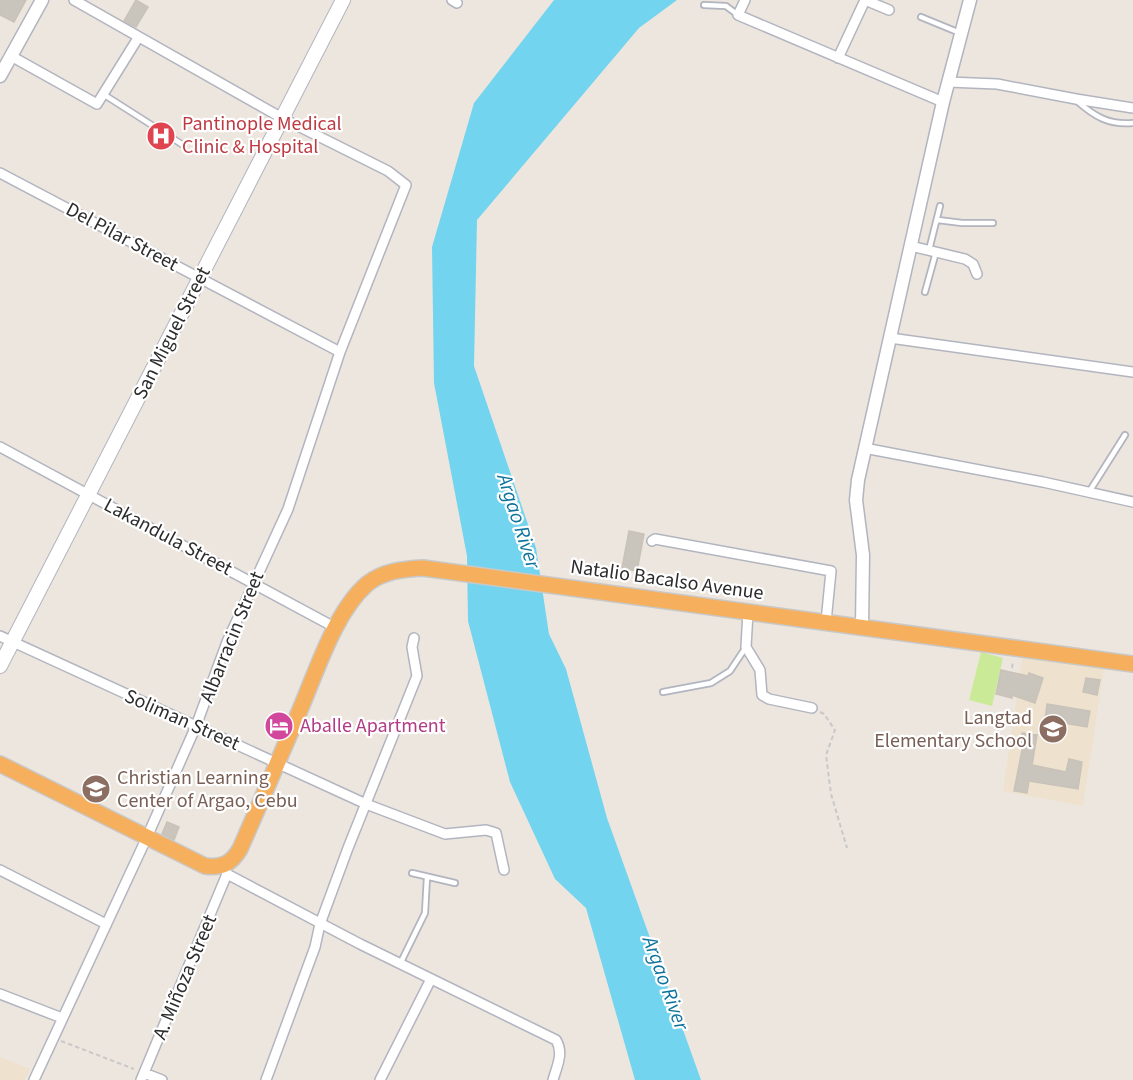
<svg xmlns="http://www.w3.org/2000/svg" width="1133" height="1080" viewBox="0 0 1133 1080" font-family="'Source Sans 3',sans-serif">
  <style>
    .education { fill: #eee2ce }
    .pitch { fill: #cbea97 }
    .water { fill: #72d4ee }
    .building { fill: #c9c4bc; stroke: #c9c2b8; stroke-width: 1.5 }
    .lines { fill: none; stroke-linecap: round; stroke-linejoin: round }
    .service-casing { stroke: #b2b5bf; stroke-width: 8 }
    .minor-casing { stroke: #b2b5bf; stroke-width: 12 }
    .tertiary-casing { stroke: #b2b5bf; stroke-width: 15 }
    .secondary-casing { stroke: #b2b5bf; stroke-width: 16 }
    .trunk-casing { stroke: #c8c8c8; stroke-width: 18 }
    .path { stroke: #c8c8c8; stroke-width: 2; stroke-dasharray: 4.5 3; stroke-linecap: butt }
    .service { stroke: #fff; stroke-width: 4.5 }
    .minor { stroke: #fff; stroke-width: 9 }
    .tertiary { stroke: #fff; stroke-width: 12 }
    .secondary { stroke: #fff; stroke-width: 14 }
    .trunk { stroke: #f6b05d; stroke-width: 15 }
    .labels { text-anchor: middle; dominant-baseline: central; stroke-width: 4.5; stroke-linejoin: round; paint-order: stroke }
    .health-label { font-size: 20px; fill: #be3a42; stroke: #fff; text-anchor: start }
    .street-label { font-size: 20px; fill: #2c2c2c; stroke: #fff }
    .education-label { font-size: 20px; fill: #785e54; stroke: #fff; text-anchor: end }
    .hotel-label { font-size: 20px; fill: #b23c85; stroke: #fff; text-anchor: start }
    .water-label { font-size: 21px; font-style: italic; fill: #0e739d; stroke: #fff }
  </style>
  <rect width="100%" height="100%" fill="#ede6de"/>
  <path class="education" d="M 1023,654 L 1104,668 L 1083,806 L 1003,791 Z
    M 0,1057 L 30,1069 L 25,1080 L 0,1080 Z"/>
  <path class="pitch" d="M 981,652 L 1003,658 L 992,706 L 969,700 Z"/>
  <path class="water" d="M 554,0 L 677,0 L 639,28 L 477,220 L 474,366 L 536,548 L 549,634 L 566,669 L 607,818 L 701,1080 L 635,1080 L 586,908 L 555,879 L 510,782 L 468,621 L 467,556 L 434,383 L 432,247 L 474,103 Z"/>
  <path class="building" d="M 0,0 L 26,0 L 14,22 L 0,15 Z
    M 136,0 L 148,7 L 136,27 L 124,21 Z
    M 629,531 L 644,534 L 637,571 L 622,568 Z
    M 1001,670 L 1028,676 L 1029,673 L 1043,678 L 1035,703 L 1012,695 L 1012,698 L 996,694 Z
    M 1086,678 L 1100,680 L 1097,695 L 1083,692 Z
    M 1047,704 L 1090,711 L 1087,727 L 1045,720 Z
    M 1022,733 L 1037,735 L 1032,765 L 1066,772 L 1069,759 L 1082,762 L 1078,789 L 1029,781 L 1027,793 L 1014,791 L 1023,745 L 1020,745 Z
    M 167,822 L 179,827 L 174,840 L 162,834 Z"/>
  <g class="lines">
    <g class="service-casing">
      <path id="service" d="M 704,5 L 726,6 L 738,15
        M 921,17 L 960,33
        M 103,94 L 183,145
        M 1077,101 C 1095,117 1109,125 1133,123
        M 938,220 L 962,223 L 993,223
        M 929,250 L 940,206
        M 925,292 L 936,252
        M 1089,492 L 1125,435
        M 663,692 L 711,683 L 730,671 L 746,647
        M 412,873 L 455,883
        M 400,964 L 425,913 L 427,877"/>
    </g>
    <g class="minor-casing">
      <path id="minor" d="M 452,0 L 457,3
        M 745,0 L 738,15 L 943,102
        M 865,0 L 889,10
        M 11,56 L 97,104 L 138,38
        M 838,58 L 865,0
        M 948,82 L 997,84 L 1076,99 L 1133,108
        M 0,173 L 340,352
        M 911,246 L 965,259 L 973,264 L 977,274
        M 890,338 L 1133,372
        M 0,447 L 336,628
        M 864,448 L 1043,482 L 1133,502
        M 652,541 L 655,539 L 831,571 L 826,622
        M 748,612 L 746,647 L 760,670 L 762,695 L 769,699 L 812,708
        M 0,636 L 366,804 L 445,834 L 486,830 L 496,833 L 504,870
        M 224,866 L 227,874 L 360,944 L 556,1040 C 564,1053 557,1066 553,1080
        M 0,870 L 106,924
        M 0,994 L 62,1018
        M 144,1073 L 162,1080
        M 34,1080 L 147,837 L 196,726 L 227,642 L 288,509 L 340,352 L 406,185 L 388,171 L 282,118 L 74,0
        M 141,1080 L 227,874
        M 266,1080 L 315,947 L 320,924 L 348,848 L 417,676 L 412,647 L 414,638
        M 380,1080 L 431,979"/>
    </g>
    <g class="tertiary-casing">
      <path id="tertiary" d="M 0,76 L 42,0
        M 862,626 L 863,555 L 856,500 L 858,480 L 943,102 L 970,0"/>
    </g>
    <g class="secondary-casing">
      <path id="secondary" d="M 0,666 L 343,0"/>
    </g>
    <g class="trunk-casing">
      <path id="trunk" d="M 0,764 L 205,866 C 222,868 231,864 240,849 C 261,801 282,753 302,705 C 318,667 336,611 367,584 C 383,571 403,569 423,568 L 1133,664"/>
    </g>
    <path class="path" d="M 1012,668 L 1013,661
      M 820,712 L 824,714 L 835,730 L 826,755 L 831,794 L 847,848
      M 61,1041 L 134,1069"/>
    <use href="#service" class="service"/>
    <use href="#minor" class="minor"/>
    <use href="#tertiary" class="tertiary"/>
    <use href="#secondary" class="secondary"/>
    <use href="#trunk" class="trunk"/>
  </g>
  <defs>
    <g id="hospital-disc" transform="scale(1.5)"><circle r="9.5" fill="#e0444e" stroke="#fff"/><path d="M-5-5h3v3.5h4V-5h3V5h-3V1.5h-4V5h-3Z" fill="#fff"/></g>
    <g id="hotel-disc" transform="scale(1.5)"><circle r="9.5" fill="#d1479c" stroke="#fff"/><path d="M-6-4.5h1.5V1H6V5H4.5V3h-9V5H-6ZM-4 0a1.8 1.8 0 1 1 3.6 0ZM.5 0V-2.5h3Q6-2.5 6 0Z" fill="#fff"/></g>
    <g id="school-disc" transform="scale(1.5)"><circle r="9.5" fill="#8d6e63" stroke="#fff"/><path d="M0-5L7-2L0 1L-7-2ZM-4 1L0 2.5L4 1V4Q0 6-4 4Z" fill="#fff"/></g>
  </defs>
  <g fill-rule="evenodd">
    <use href="#hospital-disc" x="161" y="136"/>
    <use href="#hotel-disc" x="279" y="726"/>
    <use href="#school-disc" x="1053" y="729"/>
    <use href="#school-disc" x="96" y="789"/>
  </g>
  <g class="labels">
    <g class="health-label">
      <text x="182" y="124">Pantinople Medical<tspan x="182" dy="23">Clinic &amp; Hospital</tspan></text>
    </g>
    <g class="street-label">
      <text transform="translate(122 237) rotate(28)">Del Pilar Street</text>
      <text transform="translate(172 333) rotate(-63)">San Miguel Street</text>
      <text transform="translate(168 537) rotate(28)">Lakandula Street</text>
      <text transform="translate(667 580) rotate(8)">Natalio Bacalso Avenue</text>
      <text transform="translate(232 637) rotate(-68)">Albarracin Street</text>
      <text transform="translate(182 720) rotate(24)">Soliman Street</text>
      <text transform="translate(185 977) rotate(-67)">A. Miñoza Street</text>
    </g>
    <g class="education-label">
      <text x="1032" y="718">Langtad<tspan x="1032" dy="23">Elementary School</tspan></text>
      <text x="117" y="778" text-anchor="start">Christian Learning<tspan x="117" dy="23">Center of Argao, Cebu</tspan></text>
    </g>
    <g class="hotel-label">
      <text x="300" y="726">Aballe Apartment</text>
    </g>
    <g class="water-label">
      <text transform="translate(519 521) rotate(72)">Argao River</text>
      <text transform="translate(666 983) rotate(70)">Argao River</text>
    </g>
  </g>
</svg>
